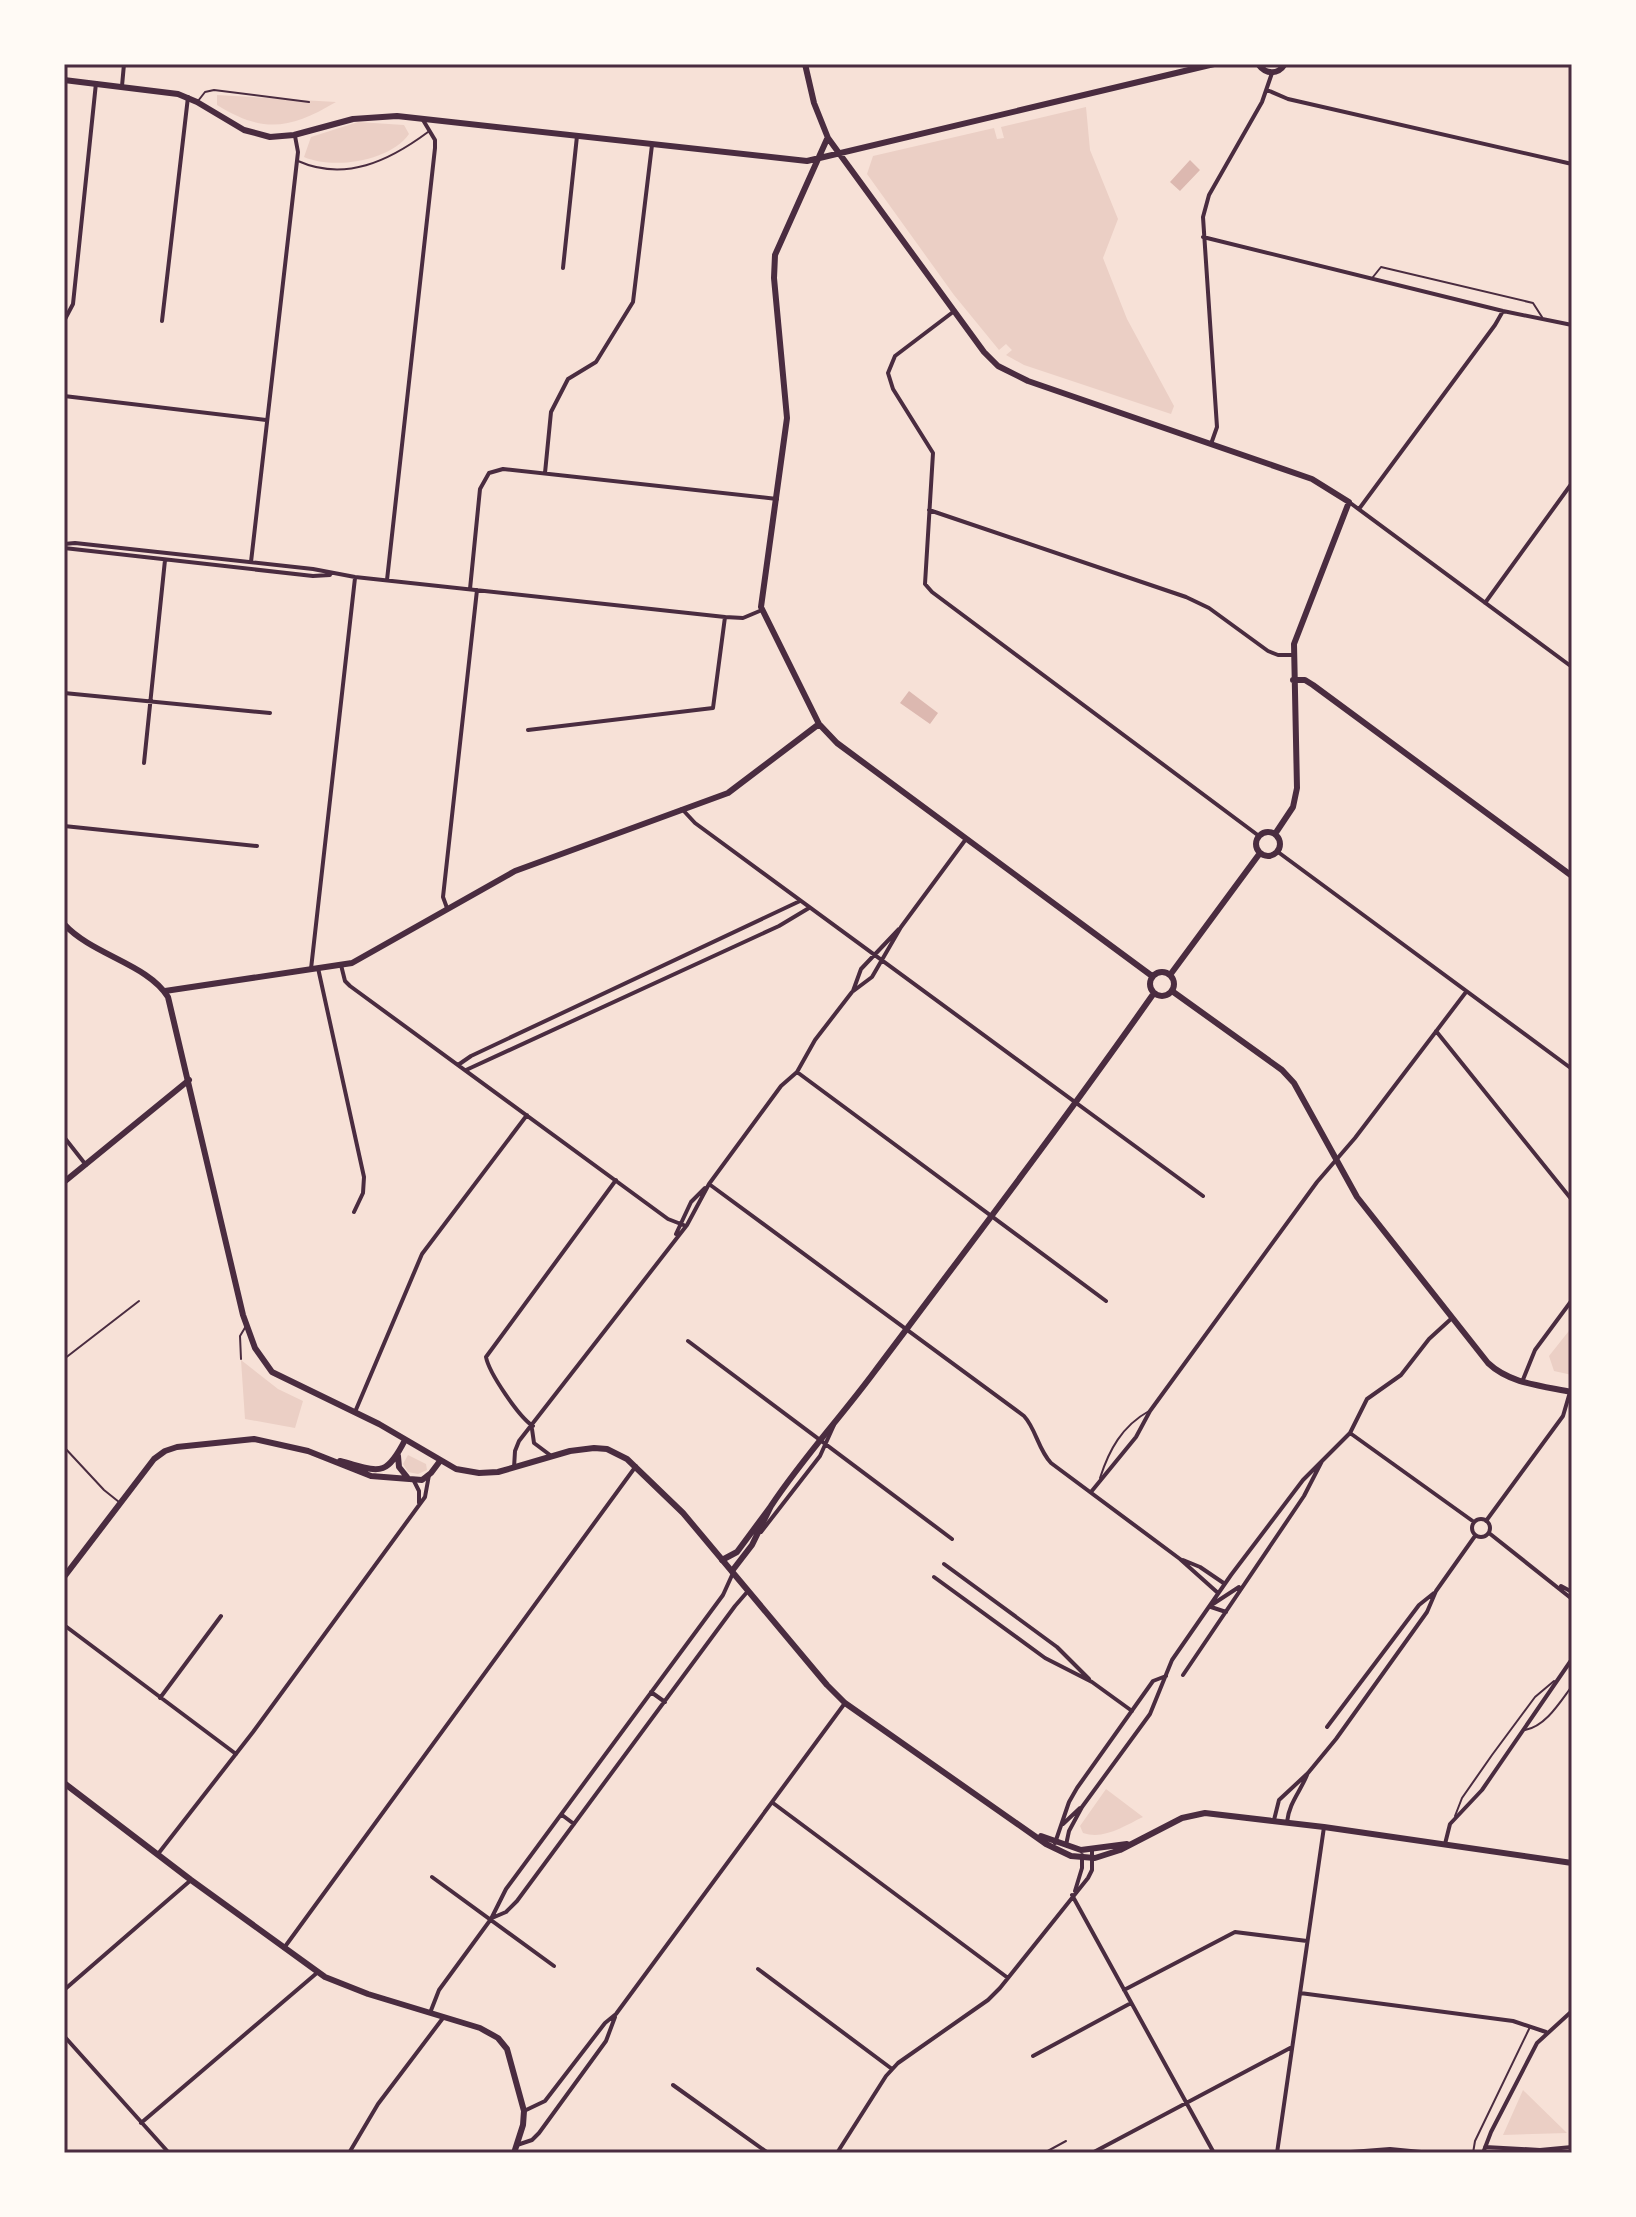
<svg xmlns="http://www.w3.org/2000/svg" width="1636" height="2217" viewBox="0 0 1636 2217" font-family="Karla,sans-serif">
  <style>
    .green { fill: #ebcfc5 }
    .water { fill: #dcb8b0 }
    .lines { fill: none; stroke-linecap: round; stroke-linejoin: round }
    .service { stroke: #4a2c40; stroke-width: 2 }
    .minor { stroke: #4a2c40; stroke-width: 4 }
    .tertiary { stroke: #4a2c40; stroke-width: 6 }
    .secondary { stroke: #4a2c40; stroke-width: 6 }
    .neatline { fill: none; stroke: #4a2c40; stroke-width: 3 }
  </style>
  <rect width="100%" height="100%" fill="#f7e1d7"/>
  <path class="green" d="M 217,95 L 336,102 C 290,129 264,134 217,105 Z
    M 1086,107 L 1090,150 L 1118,219 L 1103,258 L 1127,319 L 1174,406 L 1171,414 L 1024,365 L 1006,355 L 1012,350 L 1006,344 L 999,350 L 954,295 L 867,174 L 873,156 L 994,128 L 997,139 L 1004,138 L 1001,127 Z
    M 358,122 L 404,125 L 409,134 C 390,161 334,170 304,157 L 311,137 Z
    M 1572,1327 L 1572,1375 L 1554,1371 L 1549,1356 Z
    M 241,1360 L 278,1389 L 303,1401 L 295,1428 L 245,1419 Z
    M 408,1455 L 426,1464 L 427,1470 L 418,1474 L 408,1472 L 403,1464 Z
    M 1106,1789 L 1143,1817 C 1124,1826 1104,1840 1083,1833 L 1080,1826 Z
    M 1523,2090 L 1567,2133 L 1503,2135 Z"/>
  <path class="water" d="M 1190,160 L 1200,170 L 1180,191 L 1170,182 Z
    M 909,691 L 938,713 L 930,724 L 900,703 Z"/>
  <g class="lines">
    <path class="service" d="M 198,101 L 205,92 L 214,90 L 309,102
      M 298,161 C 345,182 389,161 428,132
      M 1373,277 L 1381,267 L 1533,303 L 1542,317
      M 64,1359 L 139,1301
      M 241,1359 L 240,1336 L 246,1326
      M 64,1447 L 104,1490 L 119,1502
      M 1100,1478 C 1109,1450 1122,1426 1149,1411
      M 1525,1730 C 1546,1726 1560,1702 1572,1686
      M 1455,1816 L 1462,1798 L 1492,1755 L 1535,1697 L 1554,1681
      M 1044,2153 L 1066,2141
      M 1473,2153 L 1475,2141 L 1530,2027"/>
    <path class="minor" d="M 122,86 L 124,64
      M 1267,90 L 1288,99 L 1572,164
      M 1203,237 L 1503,311 L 1572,325
      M 563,268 L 577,136
      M 953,312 L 895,356 L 888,373 L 893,389 L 933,453 L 925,584 L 932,592 L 1259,836
      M 64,321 L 73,304 L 96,83
      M 162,321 L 188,97
      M 64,396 L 266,420
      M 1211,444 L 1217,427 L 1203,217 L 1209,195 L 1262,102 L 1272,73
      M 545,473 L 551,412 L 568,379 L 596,362 L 633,302 L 652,145
      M 1349,502 L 1572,667
      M 1359,509 L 1495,325 L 1503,311
      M 929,510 L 1186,597 L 1209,608 L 1268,651 L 1278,655 L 1292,655
      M 64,544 L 75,543 L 313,569 L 355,577 L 725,617 L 743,618 L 762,610
      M 64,548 L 313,576 L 330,575
      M 251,562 L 298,152 L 295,136
      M 387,580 L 435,148 L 435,140 L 423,120
      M 470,589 L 480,489 L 489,473 L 503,469 L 777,499
      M 1485,603 L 1572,483
      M 64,693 L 270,713
      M 528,730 L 713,708 L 725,617
      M 144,763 L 165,560
      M 682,809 L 695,823 L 1203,1196
      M 64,826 L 257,846
      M 1278,852 L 1572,1069
      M 447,908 L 443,897 L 477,590
      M 341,965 L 345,981 L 350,986 L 668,1219 L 686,1226
      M 318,968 L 364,1177 L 363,1193 L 354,1212
      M 311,969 L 355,578
      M 853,991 L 861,969 L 899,929
      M 1436,1031 L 1572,1200
      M 458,1065 L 471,1056 L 800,901
      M 466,1070 L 779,926 L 809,908
      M 797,1072 L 1106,1301
      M 64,1137 L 86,1165
      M 709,1184 L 1024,1416 C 1036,1429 1038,1449 1051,1463 L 1180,1559 L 1218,1593
      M 676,1234 L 691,1202 L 705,1188
      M 688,1341 L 952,1539
      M 1522,1382 L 1535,1350 L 1572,1300
      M 355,1412 L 422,1254 L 527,1115
      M 533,1426 C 519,1417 489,1373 486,1357 L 616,1180
      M 532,1429 L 534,1443 L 550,1455
      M 1350,1433 L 1474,1522
      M 514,1468 L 515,1451 L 519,1441 L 687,1225 L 709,1184 L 781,1086 L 797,1072 L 815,1040 L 852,992 L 872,977 L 901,927 L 966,839
      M 414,1481 L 419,1491 L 419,1503
      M 1091,1492 L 1136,1437 L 1150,1411 L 1317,1182 L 1355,1138 L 1466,992
      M1472 1528a9 9 0 1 1 18 0a9 9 0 1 1-18 0Z
      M 1486,1521 L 1563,1416 L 1570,1392
      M 761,1532 L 820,1456 L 834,1425
      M 1489,1533 L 1572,1599
      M 1183,1560 L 1200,1567 L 1225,1584
      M 944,1564 L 1057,1647 L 1089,1679
      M 934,1577 L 1045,1658 L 1092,1682 L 1132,1711
      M 1561,1586 L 1572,1592
      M 1213,1604 L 1239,1587
      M 1211,1607 L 1226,1612
      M 64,1625 L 236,1754
      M 1183,1675 L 1304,1496 L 1322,1461
      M 651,1692 L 665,1702
      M 160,1698 L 221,1616
      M 1327,1727 L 1419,1605 L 1434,1593
      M 773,1803 L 1008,1978
      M 562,1815 L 574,1824
      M 1274,1820 L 1279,1800 L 1308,1773 L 1336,1739 L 1427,1612 L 1436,1591 L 1475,1536
      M 1287,1822 C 1289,1803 1300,1792 1307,1775
      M 1063,1824 L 1080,1808
      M 1055,1843 L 1069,1802 L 1077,1788 L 1153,1681 L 1166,1676
      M 1445,1844 L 1450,1824 L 1482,1790 L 1572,1659
      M 1066,1845 L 1069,1831 L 1082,1807 L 1150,1714 L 1172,1660 L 1231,1575 L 1303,1480 L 1350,1433 L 1367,1399 L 1401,1375 L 1429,1339 L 1452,1318
      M 158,1854 L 253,1732 L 425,1497 L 429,1475
      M 432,1877 L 554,1966
      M 1075,1891 L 1082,1868 L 1082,1855
      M 1072,1895 L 1214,2153
      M 492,1918 L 506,1912 L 517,1901 L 735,1606 L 748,1591
      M 284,1948 L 636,1466
      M 758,1969 L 892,2069
      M 64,1990 L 191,1880
      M 1124,1990 L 1235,1932 L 1307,1941
      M 1300,1993 L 1513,2021 L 1546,2032
      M 430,2013 L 439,1990 L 491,1919 L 506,1889 L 723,1595 L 733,1573
      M 64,2036 L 169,2153
      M 1033,2056 L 1131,2003
      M 673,2085 L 768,2153
      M 524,2111 L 545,2101 L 605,2023 L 616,2014 L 845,1703
      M 141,2123 L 318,1972
      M 517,2145 L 532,2140 L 539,2133 L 606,2041 L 615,2017
      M 1485,2147 L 1540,2150 L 1572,2147
      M 349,2153 L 378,2104 L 443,2018
      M 837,2153 L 886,2076 L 898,2063 L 988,2000 L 1000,1988 L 1088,1878 L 1092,1870 L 1092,1849
      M 1092,2153 L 1292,2047
      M 1277,2153 L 1324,1827
      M 1483,2153 L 1491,2132 L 1537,2043 L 1572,2011"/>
    <path class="tertiary" d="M 805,64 L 814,103 L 828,138 L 984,352 L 998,366 L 1028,381 L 1312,479 L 1349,502 L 1294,644 L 1297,788 L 1293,807 L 1275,834
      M 1258,64 C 1266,75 1278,75 1285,64
      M 64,80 L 178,94 L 197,102 L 244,130 L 270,137 L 294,135 L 353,119 L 397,116 L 807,161 L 1214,64
      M 827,139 L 775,255 L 774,278 L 787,418 L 761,607 L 819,724 L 837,743 L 1152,976
      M 1293,680 L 1305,680 L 1313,685 L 1572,876
      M1256 844a12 12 0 1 1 24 0a12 12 0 1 1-24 0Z
      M1150 984a12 12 0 1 1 24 0a12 12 0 1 1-24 0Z
      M 1170,975 L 1260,853
      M 165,991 L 352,963 L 515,871 L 728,793 L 819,724
      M 1172,991 L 1282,1070 L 1294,1083 L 1357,1197 L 1488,1363 C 1510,1384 1543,1386 1572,1392
      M 64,1182 L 189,1080
      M 771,1506 C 802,1459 841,1417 875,1371 C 969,1246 1064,1121 1154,993
      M 722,1560 L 737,1552 L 771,1506 L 752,1545 L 732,1571
      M 64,1783 L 191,1880 L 325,1977 L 368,1994 L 480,2028 L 498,2038 L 507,2049 L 524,2111 L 523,2125 L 514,2153
      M 1351,2153 L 1390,2150 L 1421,2153"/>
    <path class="secondary" d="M 64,924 C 92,955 148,964 168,997 L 243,1315 L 255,1348 L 272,1372 L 379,1424 L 456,1469 L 479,1473 L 498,1472 L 570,1451 L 594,1448 L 607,1449 L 627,1459 L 683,1513 L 827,1685 L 845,1703 L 1046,1844 L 1071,1856 L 1095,1858 L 1120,1850 L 1182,1818 L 1205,1813 L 1324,1827 L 1572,1863
      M 398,1456 L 399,1467 L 407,1477
      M 340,1461 C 379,1471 385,1479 405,1440
      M 64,1577 L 154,1459 L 165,1451 L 177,1447 L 254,1439 L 308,1451 L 371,1476 L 422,1480 L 431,1473 L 440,1461
      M 1041,1836 L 1081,1850 L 1127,1844"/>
  </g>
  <rect width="1636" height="2217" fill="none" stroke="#fffaf5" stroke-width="132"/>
  <rect x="66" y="66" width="1504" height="2085" class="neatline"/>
</svg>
